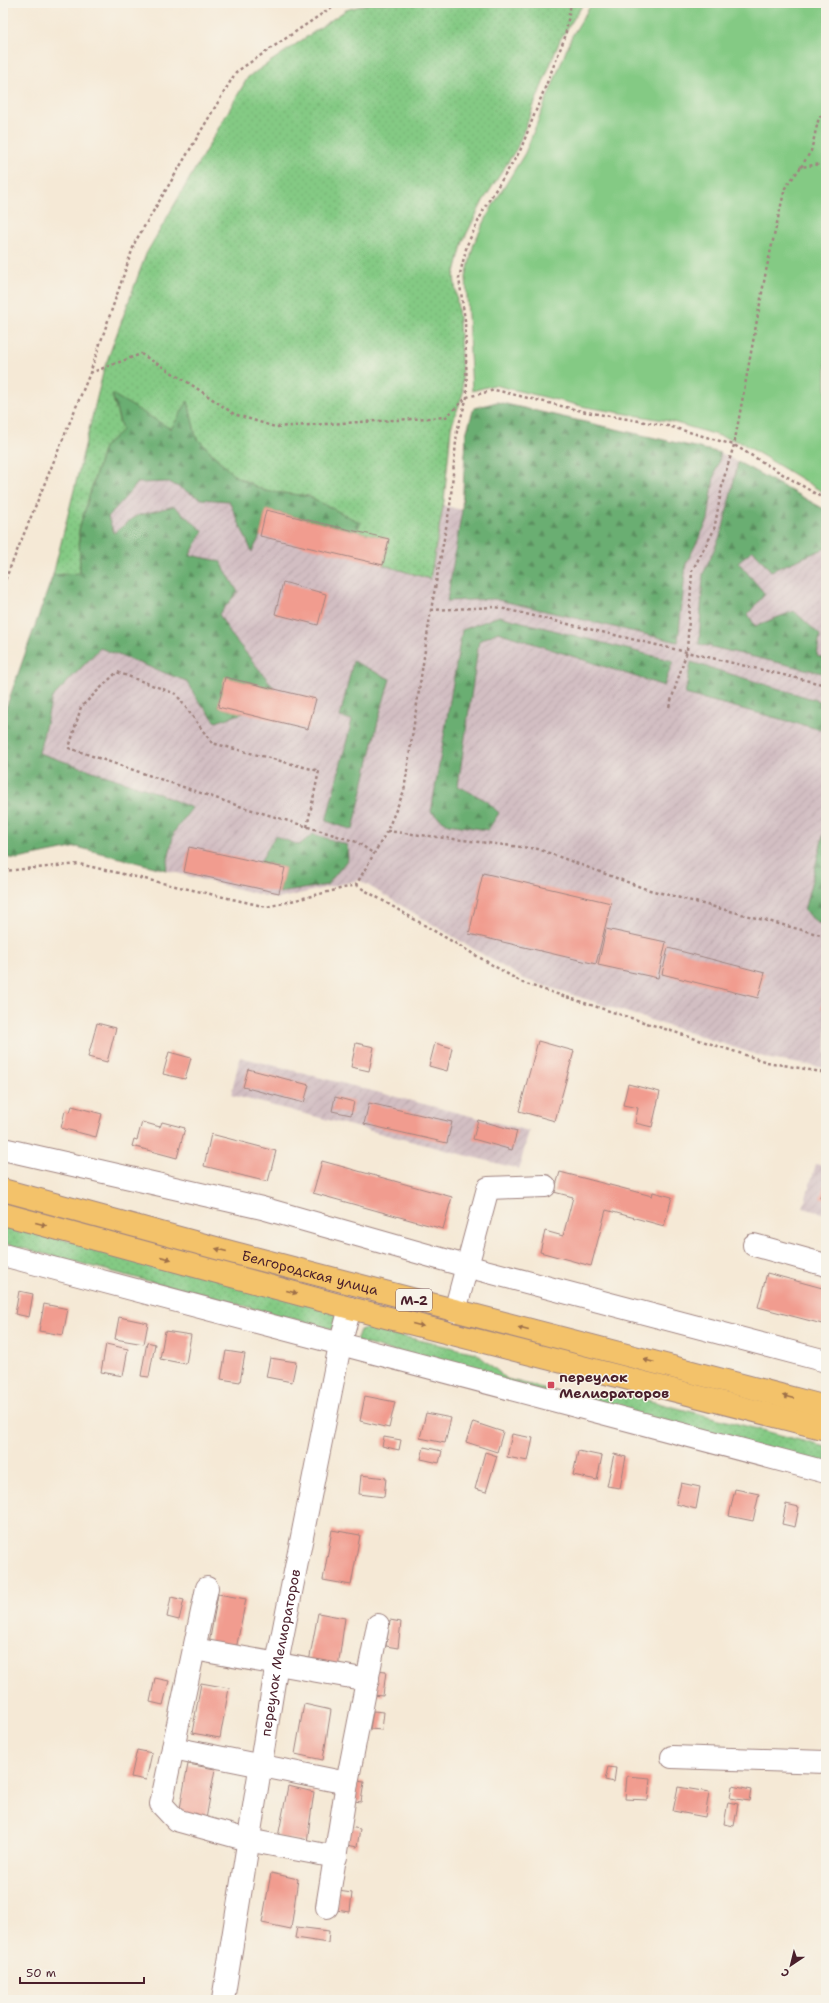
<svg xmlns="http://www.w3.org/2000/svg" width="829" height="2003" viewBox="0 0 829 2003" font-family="'Shantell Sans',sans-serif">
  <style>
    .industrial { fill: url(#industrial-furrows) }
    .grass { fill: url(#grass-dots); stroke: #677458 }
    .forest { fill: url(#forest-firs); stroke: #5a664e }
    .garden { fill: #84ca84; stroke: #677458 }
    .building { fill: #f19c8f }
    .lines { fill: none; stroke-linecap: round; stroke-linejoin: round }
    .minor-casing { stroke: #a08480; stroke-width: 24 }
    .major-casing { stroke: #a08480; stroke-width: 24 }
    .path { stroke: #a08480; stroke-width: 2.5; stroke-dasharray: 3 3; stroke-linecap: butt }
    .minor { stroke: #fff; stroke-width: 22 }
    .major { stroke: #f3c26a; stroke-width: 22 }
    .oneway { fill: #9e704a }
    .poi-dot { fill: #d1495b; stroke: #f7f3e8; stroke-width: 1.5 }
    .labels { text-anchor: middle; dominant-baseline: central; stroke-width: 3; stroke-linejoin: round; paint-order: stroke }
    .shield { fill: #f7f3e8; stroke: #7e5f64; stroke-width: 1 }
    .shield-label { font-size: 13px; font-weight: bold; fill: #4a1f2b }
    .street-label { font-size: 14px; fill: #4a1f2b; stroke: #f7f3e8 }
    .poi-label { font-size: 14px; font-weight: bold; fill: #4a1f2b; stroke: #f7f3e8; text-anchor: start }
  </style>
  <defs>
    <pattern id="industrial-furrows" width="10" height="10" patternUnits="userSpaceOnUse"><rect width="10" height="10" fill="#d2bec2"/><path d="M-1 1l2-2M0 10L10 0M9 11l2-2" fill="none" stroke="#b6a3a7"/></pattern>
    <pattern id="grass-dots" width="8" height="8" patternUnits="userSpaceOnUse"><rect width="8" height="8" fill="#84ca84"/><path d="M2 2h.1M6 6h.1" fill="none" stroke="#74ad72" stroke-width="1.8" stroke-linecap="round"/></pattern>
    <pattern id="forest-firs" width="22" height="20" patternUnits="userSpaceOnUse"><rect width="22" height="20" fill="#6bae72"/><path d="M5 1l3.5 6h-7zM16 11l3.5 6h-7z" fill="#5a8d5e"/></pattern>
  </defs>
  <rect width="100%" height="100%" fill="#f7f3e8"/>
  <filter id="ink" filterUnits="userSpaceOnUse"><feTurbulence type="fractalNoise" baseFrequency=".025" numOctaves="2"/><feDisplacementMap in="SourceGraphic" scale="8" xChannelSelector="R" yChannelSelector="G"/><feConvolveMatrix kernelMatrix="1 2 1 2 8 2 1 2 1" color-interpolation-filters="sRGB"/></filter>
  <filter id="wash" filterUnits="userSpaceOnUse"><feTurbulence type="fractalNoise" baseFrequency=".012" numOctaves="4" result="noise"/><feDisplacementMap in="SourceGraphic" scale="16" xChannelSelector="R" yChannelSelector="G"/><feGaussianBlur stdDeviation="0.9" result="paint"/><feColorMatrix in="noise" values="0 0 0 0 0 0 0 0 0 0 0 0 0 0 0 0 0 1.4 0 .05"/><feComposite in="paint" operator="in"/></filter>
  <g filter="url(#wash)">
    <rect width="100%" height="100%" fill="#f5e9d6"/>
    <path class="industrial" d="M 497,402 L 721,453 L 821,509 L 826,510 L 826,1068 L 770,1059 L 524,979 L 359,880 L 277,899 L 77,847 L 18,859 L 3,857 L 3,716 L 53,575 L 91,421 L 462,510 L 466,434 L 474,408 Z
      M 240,1057 L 529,1131 L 519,1169 L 231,1095 Z
      M 816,1164 L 826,1167 L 826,1214 L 803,1208 Z"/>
    <path class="grass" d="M 370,3 L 584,3 L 560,40 L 517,148 L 483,201 L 463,241 L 454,276 L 459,319 L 463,393 L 451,428 L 444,501 L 430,579 L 383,565 L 389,539 L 356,531 L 360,523 L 308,496 L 265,491 L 233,475 L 196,437 L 188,402 L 171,430 L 112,395 L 122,431 L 104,447 L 79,530 L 80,574 L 53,575 L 104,369 L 146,254 L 248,77 L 346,10 Z
      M 3,1224 L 322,1304 L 344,1320 L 339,1331 L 3,1243 Z
      M 366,1328 L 476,1353 L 507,1379 L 574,1396 L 620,1393 L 826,1447 L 826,1470 L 356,1341 L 360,1330 Z"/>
    <path class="forest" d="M 112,394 L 171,429 L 188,401 L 196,437 L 233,475 L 265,491 L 308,496 L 361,523 L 356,531 L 266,510 L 260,536 L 252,552 L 229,501 L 201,499 L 169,482 L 138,483 L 108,517 L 114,533 L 136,516 L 174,506 L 203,531 L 190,555 L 220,561 L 238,592 L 219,614 L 230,633 L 275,689 L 226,677 L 218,707 L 244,713 L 216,722 L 197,699 L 186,681 L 100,648 L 52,698 L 39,753 L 155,792 L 192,808 L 174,832 L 166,870 L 77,847 L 18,859 L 3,857 L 3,716 L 53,575 L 80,573 L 79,530 L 104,447 L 122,430 Z
      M 497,402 L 721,453 L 714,477 L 708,520 L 686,564 L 678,642 L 494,599 L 447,601 L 462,510 L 466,434 L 474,408 Z
      M 738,462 L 826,510 L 826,548 L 771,571 L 753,550 L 738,562 L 765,594 L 748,614 L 755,626 L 794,611 L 820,635 L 817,656 L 826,659 L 826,674 L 699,644 L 703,574 L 722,532 Z
      M 499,616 L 673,661 L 664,686 L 498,632 L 479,641 L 458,786 L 487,801 L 499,813 L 488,830 L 448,824 L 431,812 L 462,630 Z
      M 353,661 L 390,679 L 379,717 L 353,830 L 326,821 L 352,720 L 340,717 Z
      M 691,662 L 826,703 L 826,731 L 685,694 Z
      M 826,824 L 826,923 L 819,924 L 804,911 Z
      M 313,834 L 347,845 L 348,859 L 327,885 L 279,893 L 285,868 L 260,862 L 275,836 L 299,845 Z"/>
    <path class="garden" d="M 592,3 L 826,3 L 826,494 L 740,442 L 669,421 L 586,407 L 494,385 L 472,391 L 466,277 L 474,243 L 492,207 L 525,153 L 572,36 Z"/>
    <g id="blocks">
      <path class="building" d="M 266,510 L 389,539 L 383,565 L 260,536 Z
        M 283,582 L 326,594 L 318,625 L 275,614 Z
        M 225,677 L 316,699 L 308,729 L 218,707 Z
        M 189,847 L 285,868 L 279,893 L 184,872 Z
        M 483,873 L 611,903 L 596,964 L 469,934 Z
        M 606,929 L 666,942 L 658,978 L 598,965 Z
        M 668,948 L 765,973 L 758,998 L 662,974 Z
        M 826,992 L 826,1009 L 821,1008 Z
        M 97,1023 L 116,1028 L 107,1062 L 88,1057 Z
        M 538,1041 L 574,1051 L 555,1121 L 519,1111 Z
        M 356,1043 L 374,1047 L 369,1071 L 351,1067 Z
        M 435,1043 L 452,1048 L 447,1071 L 429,1066 Z
        M 169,1052 L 191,1058 L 185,1079 L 163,1074 Z
        M 248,1069 L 309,1085 L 304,1103 L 243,1087 Z
        M 628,1084 L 660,1092 L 652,1127 L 635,1123 L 638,1108 L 623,1105 Z
        M 335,1097 L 354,1102 L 351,1115 L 332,1111 Z
        M 369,1103 L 452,1122 L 447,1143 L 364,1124 Z
        M 72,1106 L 102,1114 L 96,1137 L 61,1128 L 65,1111 L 70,1112 Z
        M 478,1120 L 517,1131 L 512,1150 L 473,1139 Z
        M 142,1122 L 160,1127 L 162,1122 L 185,1128 L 177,1158 L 132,1146 L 134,1139 L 137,1140 Z
        M 211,1134 L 276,1151 L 268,1182 L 204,1166 Z
        M 322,1161 L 452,1197 L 443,1229 L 313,1193 Z
        M 560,1172 L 652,1196 L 653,1192 L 672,1197 L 664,1226 L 606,1210 L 591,1266 L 540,1252 L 545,1231 L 563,1236 L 573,1197 L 554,1192 Z
        M 826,1179 L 826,1200 L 820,1198 Z
        M 767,1273 L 826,1289 L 826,1325 L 758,1307 Z
        M 19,1291 L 33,1294 L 29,1317 L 15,1314 Z
        M 44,1304 L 68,1309 L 63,1335 L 39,1331 Z
        M 119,1317 L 148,1323 L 144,1344 L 115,1339 Z
        M 165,1331 L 191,1335 L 186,1364 L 160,1359 Z
        M 147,1342 L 155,1344 L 149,1377 L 141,1376 Z
        M 106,1344 L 128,1349 L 123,1376 L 101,1372 Z
        M 226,1351 L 245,1354 L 240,1382 L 221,1379 Z
        M 270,1358 L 296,1362 L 292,1382 L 266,1377 Z
        M 365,1396 L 395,1402 L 389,1428 L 360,1421 Z
        M 426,1413 L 451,1418 L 445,1443 L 420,1438 Z
        M 473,1422 L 503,1432 L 497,1452 L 466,1442 Z
        M 512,1434 L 533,1438 L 528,1461 L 507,1457 Z
        M 384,1437 L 401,1440 L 399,1450 L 382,1446 Z
        M 424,1447 L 442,1451 L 439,1463 L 421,1459 Z
        M 578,1451 L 602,1456 L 597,1480 L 573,1475 Z
        M 485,1452 L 497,1456 L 486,1492 L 475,1489 Z
        M 614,1454 L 626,1457 L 620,1488 L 607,1486 Z
        M 361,1475 L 386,1478 L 384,1497 L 359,1494 Z
        M 681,1483 L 700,1487 L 696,1509 L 676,1504 Z
        M 735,1489 L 759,1494 L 753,1521 L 729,1516 Z
        M 786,1504 L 799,1507 L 795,1527 L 782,1524 Z
        M 332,1530 L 360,1535 L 351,1585 L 323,1580 Z
        M 218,1594 L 246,1599 L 236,1649 L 209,1644 Z
        M 171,1597 L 184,1600 L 179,1620 L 167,1617 Z
        M 318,1613 L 345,1618 L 338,1668 L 309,1662 Z
        M 390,1620 L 401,1622 L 398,1648 L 386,1646 Z
        M 376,1670 L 386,1671 L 383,1696 L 373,1695 Z
        M 155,1678 L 169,1681 L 163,1705 L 150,1702 Z
        M 201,1683 L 229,1688 L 220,1738 L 192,1733 Z
        M 304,1704 L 331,1710 L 323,1760 L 295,1754 Z
        M 373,1711 L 384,1712 L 382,1730 L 370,1729 Z
        M 137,1750 L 152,1753 L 146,1780 L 131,1777 Z
        M 188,1764 L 215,1769 L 206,1819 L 179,1814 Z
        M 608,1767 L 616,1768 L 614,1782 L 605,1780 Z
        M 627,1776 L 650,1778 L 648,1800 L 625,1799 Z
        M 357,1781 L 364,1782 L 361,1802 L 354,1801 Z
        M 288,1786 L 314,1792 L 307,1842 L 278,1837 Z
        M 732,1786 L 751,1790 L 749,1801 L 730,1798 Z
        M 678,1787 L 709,1792 L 705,1817 L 673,1811 Z
        M 728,1802 L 738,1804 L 734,1826 L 724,1824 Z
        M 349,1827 L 360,1829 L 357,1847 L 347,1845 Z
        M 271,1873 L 298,1879 L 291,1929 L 262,1923 Z
        M 338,1891 L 352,1893 L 350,1912 L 336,1910 Z
        M 297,1927 L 329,1931 L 328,1943 L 295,1938 Z"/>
    </g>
  </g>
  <g filter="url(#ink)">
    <use href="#blocks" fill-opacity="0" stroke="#a08480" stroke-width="1"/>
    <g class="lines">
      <g class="minor-casing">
        <g id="minor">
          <path d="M 3,1149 L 262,1208 L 466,1266 L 826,1361"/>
          <path d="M 754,1245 L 826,1265"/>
          <path d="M 3,1255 L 826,1472"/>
          <path d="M 455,1311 L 488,1188 L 545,1186"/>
          <path d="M 207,1588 L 161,1804 L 176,1820 L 248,1840 L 336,1857"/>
          <path d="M 194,1649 L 368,1680"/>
          <path d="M 173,1748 L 347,1783"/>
          <path d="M 672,1757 L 826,1762"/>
          <path d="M 327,1907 L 347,1783 L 378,1625"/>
          <path id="s1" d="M 223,2000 L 277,1663 L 340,1345 L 350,1308"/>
        </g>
      </g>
      <g class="major-casing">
        <g id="major">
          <path id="s2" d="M 3,1190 L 231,1252 L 826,1407"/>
          <path d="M 3,1214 L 350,1308 L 826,1429"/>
        </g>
      </g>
      <path class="path" d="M 801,167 L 811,151 L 819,117 L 826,114
        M 90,373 L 141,354 L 189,383 L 234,414 L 275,427 L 446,417 L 467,397 L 495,390 L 586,412 L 668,426 L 734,445 L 826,500
        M 3,585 L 90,373 L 135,242 L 236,72 L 338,3
        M 431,610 L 496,607 L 826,685
        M 669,707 L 687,651 L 692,571 L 714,530 L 723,481 L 734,445 L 766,271 L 785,188 L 801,167 L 821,164 L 826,166
        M 307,827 L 319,771 L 212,743 L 176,694 L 117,672 L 81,707 L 69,748 L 236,805 L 357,842 L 374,854
        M 387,831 L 538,849 L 646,889 L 821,935 L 826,934
        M 3,871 L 79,864 L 267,907 L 356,885 L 387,831 L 404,791 L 431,610 L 450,506 L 457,431 L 467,397 L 465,320 L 459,278 L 467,245 L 486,205 L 520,151 L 565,37 L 571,3
        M 356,885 L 523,983 L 767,1062 L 826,1073"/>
      <use href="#minor" class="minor"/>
      <use href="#major" class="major"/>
    </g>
    <defs><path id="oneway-solid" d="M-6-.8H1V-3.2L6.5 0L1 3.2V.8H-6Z"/></defs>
    <g class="oneway">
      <use href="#oneway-solid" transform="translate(41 1224) rotate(15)"/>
      <use href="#oneway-solid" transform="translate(221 1250) rotate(-165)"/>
      <use href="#oneway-solid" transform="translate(166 1258) rotate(15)"/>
      <use href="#oneway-solid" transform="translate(292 1292) rotate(15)"/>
      <use href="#oneway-solid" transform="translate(418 1325) rotate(14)"/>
      <use href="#oneway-solid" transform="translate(523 1329) rotate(-165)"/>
      <use href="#oneway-solid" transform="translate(649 1361) rotate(-165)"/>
      <use href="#oneway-solid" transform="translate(788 1397) rotate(-165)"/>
    </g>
  </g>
  <rect class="poi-dot" x="547" y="1381" width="8" height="8" rx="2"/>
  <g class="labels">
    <rect class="shield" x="396" y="1289" width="36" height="22" rx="3"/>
    <g class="shield-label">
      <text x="414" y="1300">М-2</text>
    </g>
    <g class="street-label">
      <text stroke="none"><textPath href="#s2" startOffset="318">Белгородская улица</textPath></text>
      <text stroke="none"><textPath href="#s1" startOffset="352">переулок Мелиораторов</textPath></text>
    </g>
    <g class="poi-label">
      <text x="559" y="1377">переулок<tspan x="559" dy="16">Мелиораторов</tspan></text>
    </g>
  </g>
  <rect width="829" height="2003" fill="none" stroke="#f7f3e8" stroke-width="16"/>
  <g transform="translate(791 1965) rotate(215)" stroke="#f7f3e8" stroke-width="3" paint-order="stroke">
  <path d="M0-3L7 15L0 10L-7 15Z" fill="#4a1f2b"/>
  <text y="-6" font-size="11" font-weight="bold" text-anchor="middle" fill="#4a1f2b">С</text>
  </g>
  <path d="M20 1977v6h124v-6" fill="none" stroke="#4a1f2b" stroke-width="2"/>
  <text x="26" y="1977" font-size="12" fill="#4a1f2b" stroke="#f7f3e8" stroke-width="3" paint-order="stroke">50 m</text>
</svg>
